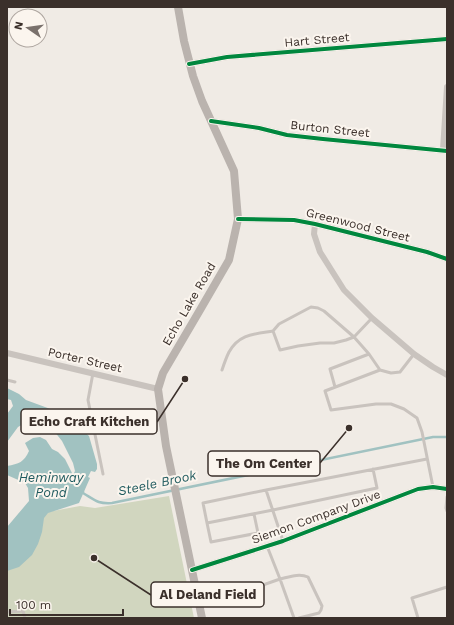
<svg xmlns="http://www.w3.org/2000/svg" width="454" height="625" viewBox="0 0 454 625" font-family="'Work Sans',sans-serif">
  <style>
    .green { fill: #d1d6bf }
    .water { fill: #a1c2c1 }
    .lines { fill: none; stroke-linecap: round; stroke-linejoin: round }
    .stream { stroke: #a1c2c1; stroke-width: 2.5 }
    .service { stroke: #c9c3be; stroke-width: 3 }
    .minor { stroke: #c9c3be; stroke-width: 6 }
    .secondary { stroke: #bab3ae; stroke-width: 8 }
    .cycleway-casing { stroke: #fbf5ee; stroke-width: 6 }
    .cycleway { stroke: #00873e; stroke-width: 4 }
    .labels { text-anchor: middle; dominant-baseline: central; stroke-width: 4; stroke-linejoin: round; paint-order: stroke }
    .street-label { font-size: 12px; fill: #3b302b; stroke: #fbf5ee }
    .water-label { font-size: 13px; font-style: italic; fill: #1f5a5e; stroke: #fbf5ee }
    .leader { fill: none; stroke: #3b302b; stroke-width: 1.5 }
    .callout-dot { fill: #3b302b; stroke: #fbf5ee; stroke-width: 1.5 }
    .callout { fill: #fbf5ee; stroke: #3b302b; stroke-width: 1.5 }
    .callout-label { font-size: 13px; text-anchor: middle; font-weight: bold; fill: #3b302b }
  </style>
  <rect width="100%" height="100%" fill="#f0ebe5"/>
  <path class="green" d="M 169,496 L 194,618 L 7,618 L 7,553 L 42,513 L 80,506 L 95,508 Z"/>
  <path class="water" d="M 7,388 L 19,394 L 26,400 L 64,414 L 89,436 L 97,464 L 97,469 L 95,472 L 91,471 L 88,477 L 90,478 L 79,503 L 48,513 L 44,518 L 42,532 L 38,544 L 32,555 L 19,567 L 7,571 L 7,527 L 29,501 L 28,488 L 25,483 L 7,475 L 7,466 C 19,464 24,462 29,451 L 25,443 L 33,438 L 40,437 L 46,440 L 52,449 L 58,452 L 65,459 L 73,475 L 75,471 L 73,463 L 62,441 L 50,426 L 41,421 L 32,419 L 18,427 L 7,442 L 7,414 L 13,406 L 11,400 L 7,399 Z"/>
  <g class="lines">
    <path class="stream" d="M 83,491 L 83,493 C 95,500 97,504 112,503 L 433,437 L 447,437"/>
    <path class="service" d="M 311,307 L 318,308 L 324,311 L 354,337 L 346,340 L 334,343 L 320,343 L 298,346 L 280,350 L 273,331 L 279,324 Z
      M 372,318 L 354,337 L 369,354 L 380,370
      M 414,354 L 400,372 L 391,373 L 380,370 L 325,391 L 331,410 L 376,404 L 391,404 L 404,409 L 417,418 L 422,432 L 433,487
      M 222,370 C 224,364 226,358 229,352 C 239,334 254,334 273,331
      M 93,373 L 88,400 L 103,474
      M 7,380 L 15,382
      M 335,387 L 330,369 L 369,354
      M 266,490 L 203,503 L 207,523 L 273,510 L 377,488 L 373,469
      M 447,497 L 446,508 L 447,511
      M 207,523 L 211,542 L 258,533 L 254,514
      M 283,541 L 266,490 L 427,459
      M 200,607 L 280,579 L 267,546
      M 7,612 L 23,611 L 25,618
      M 294,618 L 280,579 C 289,577 299,573 308,577 L 322,606 L 321,610 L 319,613 L 299,618
      M 418,618 L 412,598 L 447,587"/>
    <path class="minor" d="M 189,64 L 227,57 L 447,39
      M 211,121 L 259,128 L 287,135 L 323,139 L 447,151
      M 443,150 L 447,87
      M 238,219 L 294,220 L 315,224 L 427,252 L 447,259
      M 315,224 L 314,234 L 320,252 L 344,290 L 372,318 L 414,354 L 433,367 L 447,375
      M 7,353 L 158,389
      M 192,570 L 283,541 L 418,489 L 433,487 L 447,489"/>
    <path class="secondary" d="M 178,7 L 184,41 L 193,76 L 202,101 L 234,171 L 238,219 L 229,260 L 200,310 L 163,373 L 158,389 L 166,446 L 202,618"/>
    <g class="cycleway-casing">
      <path id="cycleway" d="M 189,64 L 227,57 L 447,39
        M 211,121 L 259,128 L 287,135 L 323,139 L 447,151
        M 238,219 L 294,220 L 315,224 L 427,252 L 447,259
        M 192,570 L 283,541 L 418,489 L 433,487 L 447,489"/>
    </g>
    <use href="#cycleway" class="cycleway"/>
  </g>
  <g class="labels">
    <g class="street-label">
      <text transform="translate(317 40) rotate(-5)">Hart Street</text>
      <text transform="translate(330 129) rotate(6)">Burton Street</text>
      <text transform="translate(358 225) rotate(14)">Greenwood Street</text>
      <text transform="translate(189 304) rotate(-60)">Echo Lake Road</text>
      <text transform="translate(85 360) rotate(13)">Porter Street</text>
      <text transform="translate(316 517) rotate(-20)">Siemon Company Drive</text>
    </g>
    <g class="water-label">
      <text x="51" y="477">Heminway<tspan x="51" dy="15">Pond</tspan></text>
      <text transform="translate(157 483) rotate(-12)">Steele Brook</text>
    </g>
  </g>
  <path class="leader" d="M185 379L157 422M349 428L320 463M94 558L151 595"/>
  <g class="callout-dot">
    <circle cx="185" cy="379" r="4"/>
    <circle cx="349" cy="428" r="4"/>
    <circle cx="94" cy="558" r="4"/>
  </g>
  <g class="callout">
    <rect x="21" y="409" width="136" height="25" rx="4"/>
    <rect x="208" y="451" width="112" height="25" rx="4"/>
    <rect x="151" y="582" width="113" height="25" rx="4"/>
  </g>
  <g class="callout-label">
    <text x="89" y="426">Echo Craft Kitchen</text>
    <text x="264" y="468">The Om Center</text>
    <text x="208" y="599">Al Deland Field</text>
  </g>
  <rect width="454" height="625" fill="none" stroke="#3b302b" stroke-width="16"/>
  <g transform="translate(28 28) rotate(283)"><circle r="19" fill="#fbf5ee" stroke="#aea6a0"/>
  <path d="M0-3L7 15L0 10L-7 15Z" fill="#7a716c"/>
  <text y="-6" font-size="11" font-weight="bold" text-anchor="middle" fill="#3b302b">N</text>
  </g>
  <path d="M10 609v6h113v-6" fill="none" stroke="#3b302b" stroke-width="2"/>
  <text x="16" y="609" font-size="12" fill="#3b302b" stroke="#fbf5ee" stroke-width="3" paint-order="stroke">100 m</text>
</svg>
